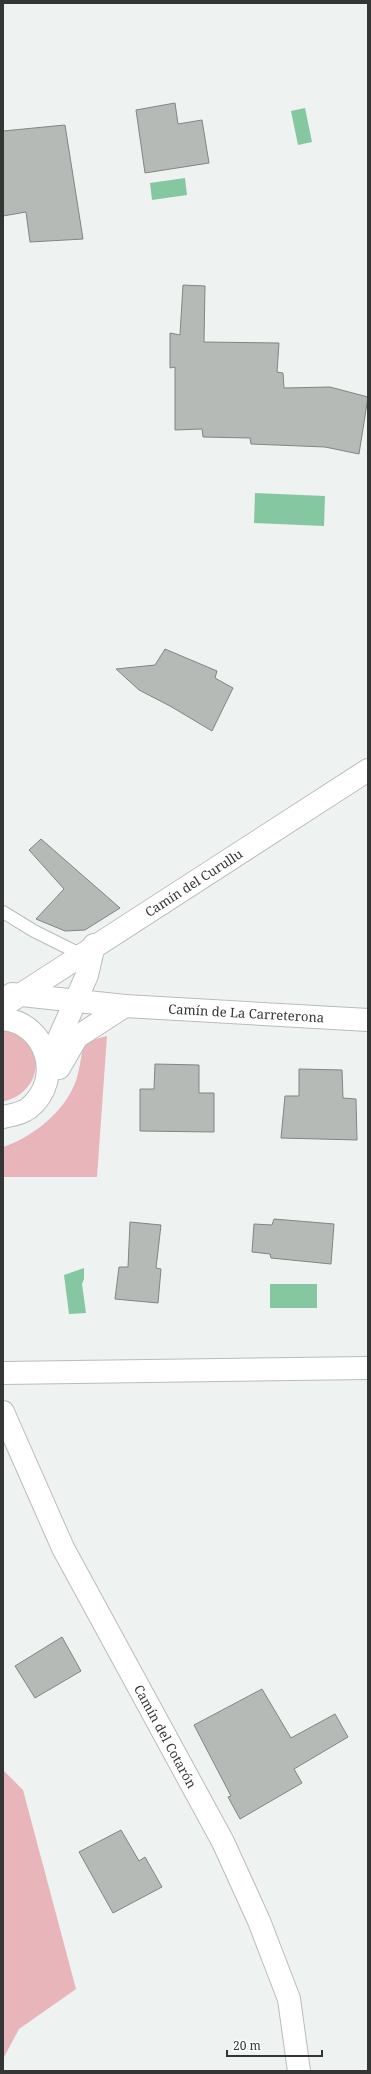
<svg xmlns="http://www.w3.org/2000/svg" width="371" height="2074" viewBox="0 0 371 2074" font-family="'Noto Serif',serif">
  <style>
    .green { fill: #e8b5bb }
    .water { fill: #85c7a1 }
    .building { fill: #b6bab7; stroke: #828583 }
    .lines { fill: none; stroke-linecap: round; stroke-linejoin: round }
    .service-casing { stroke: #b9bdba; stroke-width: 14 }
    .minor-casing { stroke: #b9bdba; stroke-width: 24 }
    .service { stroke: #fff; stroke-width: 12 }
    .minor { stroke: #fff; stroke-width: 22 }
    .labels { text-anchor: middle; dominant-baseline: central; stroke-width: 4; stroke-linejoin: round; paint-order: stroke }
    .street-label { font-size: 13px; fill: #343635; stroke: #fdfffe }
  </style>
  <rect width="100%" height="100%" fill="#eef2f0"/>
  <path class="green" d="M 3,1030 C 47,1036 46,1090 5,1101 L 3,1101 Z
    M 107,1036 L 97,1177 L 3,1177 L 3,1147 C 30,1138 59,1116 72,1090 C 79,1078 81,1056 84,1042 Z
    M 3,1770 L 23,1790 L 76,1989 L 19,2029 L 3,2059 Z"/>
  <path class="water" d="M 305,108 L 312,142 L 298,145 L 291,111 Z
    M 185,178 L 187,195 L 152,200 L 150,183 Z
    M 255,493 L 325,496 L 324,526 L 254,523 Z
    M 84,1268 L 84,1279 L 82,1284 L 86,1313 L 69,1314 L 64,1275 Z
    M 270,1284 L 317,1284 L 317,1308 L 270,1308 Z"/>
  <path class="building" d="M 175,103 L 178,124 L 202,120 L 209,163 L 145,173 L 136,110 Z
    M 65,125 L 83,239 L 30,242 L 26,212 L 3,216 L 3,131 Z
    M 183,285 L 205,286 L 204,342 L 279,343 L 277,372 L 283,373 L 284,388 L 330,387 L 368,397 L 359,454 L 325,447 L 251,444 L 250,438 L 203,437 L 202,429 L 175,430 L 175,367 L 170,368 L 170,333 L 180,335 Z
    M 165,649 L 217,671 L 215,678 L 233,688 L 212,731 L 170,706 L 139,690 L 116,669 L 155,665 Z
    M 41,839 L 120,908 L 85,930 L 65,931 L 36,919 L 64,889 L 29,850 Z
    M 155,1064 L 199,1065 L 199,1093 L 214,1093 L 214,1132 L 140,1131 L 140,1089 L 154,1089 Z
    M 299,1069 L 342,1070 L 343,1098 L 356,1099 L 357,1140 L 281,1138 L 285,1096 L 299,1096 Z
    M 274,1219 L 334,1224 L 331,1264 L 271,1258 L 270,1254 L 252,1252 L 254,1224 L 272,1225 Z
    M 130,1222 L 161,1225 L 156,1268 L 161,1269 L 158,1303 L 115,1299 L 119,1267 L 128,1267 Z
    M 62,1637 L 81,1671 L 35,1698 L 15,1666 Z
    M 262,1689 L 291,1738 L 335,1714 L 348,1737 L 294,1769 L 302,1783 L 240,1819 L 228,1797 L 231,1796 L 194,1725 Z
    M 121,1830 L 139,1861 L 145,1857 L 162,1887 L 113,1913 L 79,1852 Z"/>
  <g class="lines">
    <g class="service-casing">
      <path id="service" d="M 3,912 L 34,931 L 80,954"/>
    </g>
    <g class="minor-casing">
      <g id="minor">
        <path id="s1" d="M 12,994 L 125,1006 L 368,1020"/>
        <path id="s2" d="M 3,1006 L 368,770"/>
        <path d="M 3,1019 C 47,1023 64,1080 29,1108 C 21,1114 12,1115 3,1117"/>
        <path d="M 48,1063 L 87,975 L 94,945"/>
        <path d="M 59,1068 L 77,1037 L 125,1006"/>
        <path d="M 3,1373 L 368,1368"/>
        <path id="s3" d="M 3,1412 L 63,1548 L 223,1842 L 259,1921 L 289,1999 L 299,2071"/>
      </g>
    </g>
    <use href="#service" class="service"/>
    <use href="#minor" class="minor"/>
  </g>
  <g class="labels">
    <g class="street-label">
      <text stroke="none"><textPath href="#s2" startOffset="227">Camín del Curullu</textPath></text>
      <text stroke="none"><textPath href="#s1" startOffset="235">Camín de La Carreterona</textPath></text>
      <text stroke="none"><textPath href="#s3" startOffset="363">Camín del Cotarón</textPath></text>
    </g>
  </g>
  <rect width="371" height="2074" fill="none" stroke="#343635" stroke-width="8"/>
  <path d="M227 2050v6h95v-6" fill="none" stroke="#343635" stroke-width="2"/>
  <text x="233" y="2050" font-size="12" fill="#343635" stroke="#fdfffe" stroke-width="3" paint-order="stroke">20 m</text>
</svg>
